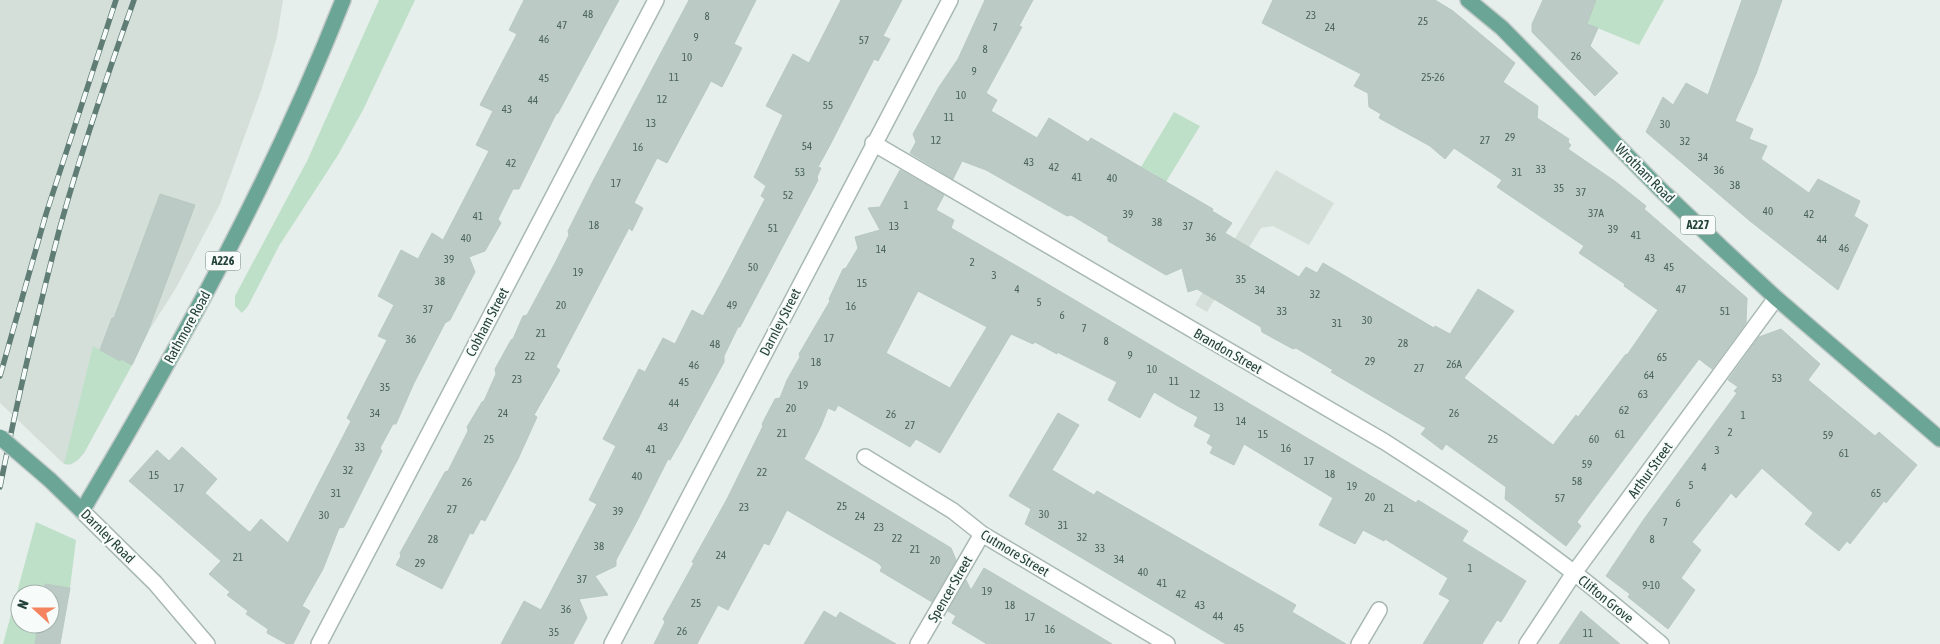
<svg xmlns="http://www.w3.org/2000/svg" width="1940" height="644" viewBox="0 0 1940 644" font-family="'Asap Condensed',sans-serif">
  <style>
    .built { fill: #d4dfda }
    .green { fill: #bfe0c8 }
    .building { fill: #bbcac4; stroke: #b8c9c2; fill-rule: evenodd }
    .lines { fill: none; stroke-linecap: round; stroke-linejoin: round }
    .minor-casing { stroke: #a8b8b2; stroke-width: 18 }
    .major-casing { stroke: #c2cac8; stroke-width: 18 }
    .minor { stroke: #fff; stroke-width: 15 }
    .major { stroke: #6aa596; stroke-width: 15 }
    .rail-casing { stroke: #5f7d75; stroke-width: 5.5 }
    .rail { stroke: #f7fbf9; stroke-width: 4; stroke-dasharray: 11; stroke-linecap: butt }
    .major-bridge-casing { stroke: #c2cac8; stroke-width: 18; stroke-linecap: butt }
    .major-bridge { stroke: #6aa596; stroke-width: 15 }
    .labels { text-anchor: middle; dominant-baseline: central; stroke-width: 4.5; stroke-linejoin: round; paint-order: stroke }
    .number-label { font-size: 11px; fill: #4a645c }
    .shield { fill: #f7fbf9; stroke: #637a73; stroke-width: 1 }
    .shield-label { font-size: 12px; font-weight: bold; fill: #24423a }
    .street-label { font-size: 14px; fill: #24423a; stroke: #f7fbf9 }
  </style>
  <rect width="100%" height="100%" fill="#e6efeb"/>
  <path class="built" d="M 0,0 L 283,0 L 277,37 L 262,88 L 220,204 L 176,288 L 148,332 L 132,365 L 84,453 L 77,461 L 70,465 L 64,464 L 0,403 Z
    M 1276,170 L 1334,203 L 1309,245 L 1273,226 L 1261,228 L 1248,249 L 1246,247 L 1207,312 L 1195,305 Z"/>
  <path class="green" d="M 379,0 L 415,0 L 363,110 L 338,155 L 279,246 L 248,306 L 242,313 L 235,306 L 235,296 L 307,161 Z
    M 1583,0 L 1594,5 L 1596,0 L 1664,0 L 1639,45 L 1573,18 Z
    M 1174,112 L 1200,126 L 1166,182 L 1148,190 L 1156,175 L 1141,167 Z
    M 93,346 L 119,361 L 121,359 L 132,365 L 84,453 C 78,460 74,465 64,464 Z
    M 36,522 L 76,540 L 70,588 L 46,584 L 44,594 L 20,594 L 20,624 L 38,624 L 35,644 L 3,644 Z"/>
  <path class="building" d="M 524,0 L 619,0 L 558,113 L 556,114 L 519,189 L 513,189 L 498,219 L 501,223 L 485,251 L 469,257 L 475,272 L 450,320 L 445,323 L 414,383 L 396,424 L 393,424 L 380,448 L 382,451 L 344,527 L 339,528 L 323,569 L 302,606 L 310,611 L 293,644 L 287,644 L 267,633 L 268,629 L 246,614 L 248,611 L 227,595 L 230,592 L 209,574 L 221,561 L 129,481 L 157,450 L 169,461 L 182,447 L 217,479 L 205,493 L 248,531 L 250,532 L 261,519 L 288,543 L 351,421 L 347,418 L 387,340 L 378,336 L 394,305 L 378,296 L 401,250 L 418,259 L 432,233 L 443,240 L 489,151 L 476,145 L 493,111 L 480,105 L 517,34 L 509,30 Z
    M 689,0 L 756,0 L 734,44 L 742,48 L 722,87 L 711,81 L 667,163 L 657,158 L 634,203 L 643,208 L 632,231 L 629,228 L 556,367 L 560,370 L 534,415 L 537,417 L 518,459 L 485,521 L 481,519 L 473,534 L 470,533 L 442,589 L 396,565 L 401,556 L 400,553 L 445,472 L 448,471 L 468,431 L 467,427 L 482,402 L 484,401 L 496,374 L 495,369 L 511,340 L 513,339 L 523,316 L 527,315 L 555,263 L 569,235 L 568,231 L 594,179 Z
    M 841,0 L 902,0 L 883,36 L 890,39 L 878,61 L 874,59 L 830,145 L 818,167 L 821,168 L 817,177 L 818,180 L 740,327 L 738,327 L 724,356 L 724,362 L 681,441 L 670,460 L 668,459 L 636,523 L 616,560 L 616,566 L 595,576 L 608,595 L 579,599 L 587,618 L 573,644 L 501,644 L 524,601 L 541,610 L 597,504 L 589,500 L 616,446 L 603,439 L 639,369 L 645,372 L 663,338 L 675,344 L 692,310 L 703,316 L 725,276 L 765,199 L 761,196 L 766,186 L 754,177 L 783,115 L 766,106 L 793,54 L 809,63 Z
    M 985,0 L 1033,0 L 1019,26 L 1022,27 L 986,93 L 997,100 L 991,111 L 1037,138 L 1049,118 L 1088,142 L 1091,138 L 1213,209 L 1212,211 L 1232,223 L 1225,233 L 1299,277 L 1306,267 L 1317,273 L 1323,263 L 1434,328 L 1435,326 L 1450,334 L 1478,289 L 1514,311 L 1464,378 L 1553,445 L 1576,415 L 1578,417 L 1626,354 L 1627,355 L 1658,310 L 1624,286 L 1625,284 L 1579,253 L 1584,246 L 1497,187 L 1502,180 L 1454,148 L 1445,159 L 1430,146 L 1379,118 L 1381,114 L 1369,107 L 1368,93 L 1354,86 L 1361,74 L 1262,23 L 1273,0 L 1435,0 L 1453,11 L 1515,63 L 1503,82 L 1538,106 L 1537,118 L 1569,139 L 1568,142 L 1571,145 L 1568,149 L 1616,182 L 1646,206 L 1644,209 L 1747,298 L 1746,323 L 1712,369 L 1699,359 L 1588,507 L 1577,522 L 1581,526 L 1566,546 L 1505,499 L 1506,487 L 1446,444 L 1442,450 L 1421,434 L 1426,428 L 1331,372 L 1333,370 L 1296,348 L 1293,349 L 1262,332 L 1261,327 L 1197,289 L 1188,292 L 1182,268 L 1166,275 L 1108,241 L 1108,237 L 1071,215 L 1067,216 L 986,170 L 962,161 L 953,179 L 910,153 L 916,142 L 913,134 L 939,87 L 958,59 Z
    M 1543,0 L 1596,0 L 1587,24 L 1598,28 L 1590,46 L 1618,73 L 1595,96 L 1532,32 L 1532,24 Z
    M 1742,0 L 1782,0 L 1756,74 L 1735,121 L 1753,129 L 1749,139 L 1767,146 L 1761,159 L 1809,193 L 1818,179 L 1860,201 L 1854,216 L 1868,225 L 1838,290 L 1750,221 L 1646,132 L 1663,97 L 1673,105 L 1686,83 L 1708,95 Z
    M 900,170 L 944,195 L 936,210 L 954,220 L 951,228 L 1041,280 L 1388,486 L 1416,503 L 1418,500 L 1468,531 L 1462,541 L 1526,581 L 1501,622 L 1497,620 L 1482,644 L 1423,644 L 1450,600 L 1439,594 L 1448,578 L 1385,539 L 1384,541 L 1363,530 L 1355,544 L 1319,525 L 1333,498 L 1244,444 L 1234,465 L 1210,453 L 1213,447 L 1207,443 L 1211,435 L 1194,426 L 1198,417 L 1176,405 L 1154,392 L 1140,418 L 1108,400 L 1117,382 L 1057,352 L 1057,354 L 1035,342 L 1033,344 L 1011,334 L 940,453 L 916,439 L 910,447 L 838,405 L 835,411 L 828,408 L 821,426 L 804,459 L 951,548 L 956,560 L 932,602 L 880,571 L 882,567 L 878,563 L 787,510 L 769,545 L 764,543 L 728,610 L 718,605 L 697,644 L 654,644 L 665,622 L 663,619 L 694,563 L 692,562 L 727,499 L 763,426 L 762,424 L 775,399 L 780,398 L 787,380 L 800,357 L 799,354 L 830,301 L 829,299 L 843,269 L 846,268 L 858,248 L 855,237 L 880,230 L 868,208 L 880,207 ZM 918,291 L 987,327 L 950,388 L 886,353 Z
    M 160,194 L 195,205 L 148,331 L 132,365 L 121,359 L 120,361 L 100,350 L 112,318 L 114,318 Z
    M 1781,329 L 1820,364 L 1808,380 L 1875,436 L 1879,432 L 1917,465 L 1886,503 L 1884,501 L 1850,544 L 1847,541 L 1839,551 L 1805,524 L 1813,513 L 1762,468 L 1736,498 L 1731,493 L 1692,542 L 1701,550 L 1681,578 L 1695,590 L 1668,629 L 1628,597 L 1630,594 L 1606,576 L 1644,519 L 1737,393 L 1734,391 L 1738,387 L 1728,380 L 1759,337 Z
    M 1058,413 L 1079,425 L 1052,470 L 1094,495 L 1097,491 L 1296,605 L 1292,612 L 1346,644 L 1226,644 L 1025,524 L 1031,509 L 1009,496 Z
    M 984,568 L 1050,607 L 1112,644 L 987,644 L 952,623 L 956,616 L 948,611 L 966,580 L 971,590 Z
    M 45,584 L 70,588 L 60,644 L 35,644 L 38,624 L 50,624 L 50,594 L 44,594 Z
    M 824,611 L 836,618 L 840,612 L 896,644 L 804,644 Z
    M 1581,611 L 1620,644 L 1559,644 Z"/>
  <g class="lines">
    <g class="minor-casing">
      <path id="minor" d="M 873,143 L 1385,442 C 1449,483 1512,525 1573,572 C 1603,595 1632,620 1661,644
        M 865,457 L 953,511 L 982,534 L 1167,644
        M 82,511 L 155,583 L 207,644
        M 319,644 L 656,0
        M 612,644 L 950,0
        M 918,644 L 982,534
        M 1359,644 L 1379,610
        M 1527,644 L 1574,573 L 1776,298"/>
    </g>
    <g class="major-casing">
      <path id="major" d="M 1468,0 L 1502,28 L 1660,189 L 1722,248 L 1776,298 L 1940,439
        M 50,480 L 82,511 C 180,346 273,178 343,0"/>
    </g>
    <use href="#minor" class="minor"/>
    <use href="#major" class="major"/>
    <g class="rail-casing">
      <path id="rail" d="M 0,376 L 46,214 L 116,0
        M 0,487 C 17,401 37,316 59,231 C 80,154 107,76 134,0"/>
    </g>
    <use href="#rail" class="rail"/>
    <g class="major-bridge-casing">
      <path id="major-bridge" d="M 0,437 L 50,480"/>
    </g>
    <use href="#major-bridge" class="major-bridge"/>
  </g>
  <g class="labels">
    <g class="number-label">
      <text x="588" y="14">48</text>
      <text x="1311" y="15">23</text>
      <text x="707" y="16">8</text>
      <text x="1423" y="21">25</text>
      <text x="562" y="25">47</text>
      <text x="995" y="27">7</text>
      <text x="1330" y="27">24</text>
      <text x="696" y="37">9</text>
      <text x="544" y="39">46</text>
      <text x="864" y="40">57</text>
      <text x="985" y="49">8</text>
      <text x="1576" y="56">26</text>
      <text x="687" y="57">10</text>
      <text x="974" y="71">9</text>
      <text x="674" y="77">11</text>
      <text x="1433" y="77">25-26</text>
      <text x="544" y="78">45</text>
      <text x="961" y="95">10</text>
      <text x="662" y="99">12</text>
      <text x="533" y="100">44</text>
      <text x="828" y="105">55</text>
      <text x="507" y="109">43</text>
      <text x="949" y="117">11</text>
      <text x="651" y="123">13</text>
      <text x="1665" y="124">30</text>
      <text x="1510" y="137">29</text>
      <text x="936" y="140">12</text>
      <text x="1485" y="140">27</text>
      <text x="1685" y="141">32</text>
      <text x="807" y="146">54</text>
      <text x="638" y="147">16</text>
      <text x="1703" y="157">34</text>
      <text x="1029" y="162">43</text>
      <text x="511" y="163">42</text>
      <text x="1054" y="167">42</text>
      <text x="1541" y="169">33</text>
      <text x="1719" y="170">36</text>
      <text x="800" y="172">53</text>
      <text x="1517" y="172">31</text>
      <text x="1077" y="177">41</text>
      <text x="1112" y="178">40</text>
      <text x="616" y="183">17</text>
      <text x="1735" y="185">38</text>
      <text x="1559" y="188">35</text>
      <text x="1581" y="192">37</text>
      <text x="788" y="195">52</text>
      <text x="906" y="205">1</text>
      <text x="1768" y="211">40</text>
      <text x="1596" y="213">37A</text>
      <text x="1128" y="214">39</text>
      <text x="1809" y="214">42</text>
      <text x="478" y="216">41</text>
      <text x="1157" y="222">38</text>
      <text x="594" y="225">18</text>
      <text x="894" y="226">13</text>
      <text x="1188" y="226">37</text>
      <text x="773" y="228">51</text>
      <text x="1613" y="229">39</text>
      <text x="1636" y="235">41</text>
      <text x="1211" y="237">36</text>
      <text x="466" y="238">40</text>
      <text x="1822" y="239">44</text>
      <text x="1844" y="248">46</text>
      <text x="881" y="249">14</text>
      <text x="1650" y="258">43</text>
      <text x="449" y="259">39</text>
      <text x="972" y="262">2</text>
      <text x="753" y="267">50</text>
      <text x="1669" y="267">45</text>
      <text x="578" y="272">19</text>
      <text x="994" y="275">3</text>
      <text x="1241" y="279">35</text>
      <text x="440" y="281">38</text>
      <text x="862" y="283">15</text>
      <text x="1017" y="289">4</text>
      <text x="1681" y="289">47</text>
      <text x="1260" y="290">34</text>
      <text x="1315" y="294">32</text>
      <text x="1039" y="302">5</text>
      <text x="561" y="305">20</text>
      <text x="732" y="305">49</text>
      <text x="851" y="306">16</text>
      <text x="428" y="309">37</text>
      <text x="1282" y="311">33</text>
      <text x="1725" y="311">51</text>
      <text x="1062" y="315">6</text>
      <text x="1367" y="320">30</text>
      <text x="1337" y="323">31</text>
      <text x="1084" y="328">7</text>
      <text x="541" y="333">21</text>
      <text x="829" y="338">17</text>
      <text x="411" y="339">36</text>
      <text x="1106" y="341">8</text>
      <text x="1403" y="343">28</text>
      <text x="715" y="344">48</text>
      <text x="1130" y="355">9</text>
      <text x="530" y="356">22</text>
      <text x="1662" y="357">65</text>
      <text x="1370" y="361">29</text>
      <text x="816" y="362">18</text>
      <text x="1454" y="364">26A</text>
      <text x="694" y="365">46</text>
      <text x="1419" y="368">27</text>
      <text x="1152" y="369">10</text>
      <text x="1649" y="375">64</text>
      <text x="1777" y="378">53</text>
      <text x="517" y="379">23</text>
      <text x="1174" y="381">11</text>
      <text x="684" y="382">45</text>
      <text x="803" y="385">19</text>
      <text x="385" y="387">35</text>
      <text x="1195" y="394">12</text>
      <text x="1643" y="394">63</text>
      <text x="674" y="403">44</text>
      <text x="1219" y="407">13</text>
      <text x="791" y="408">20</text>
      <text x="1624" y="410">62</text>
      <text x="375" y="413">34</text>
      <text x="503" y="413">24</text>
      <text x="1454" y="413">26</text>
      <text x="891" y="414">26</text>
      <text x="1743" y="415">1</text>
      <text x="1241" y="421">14</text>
      <text x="910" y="425">27</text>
      <text x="663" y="427">43</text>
      <text x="1730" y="432">2</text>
      <text x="782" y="433">21</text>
      <text x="1263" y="434">15</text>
      <text x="1620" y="434">61</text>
      <text x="1828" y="435">59</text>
      <text x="489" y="439">25</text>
      <text x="1493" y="439">25</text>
      <text x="1594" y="439">60</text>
      <text x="360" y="447">33</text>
      <text x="1286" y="448">16</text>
      <text x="651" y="449">41</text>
      <text x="1717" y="450">3</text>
      <text x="1844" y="453">61</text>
      <text x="1309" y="461">17</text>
      <text x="1587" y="464">59</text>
      <text x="1704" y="467">4</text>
      <text x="348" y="470">32</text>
      <text x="762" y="472">22</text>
      <text x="1330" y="474">18</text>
      <text x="154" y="475">15</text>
      <text x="637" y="476">40</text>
      <text x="1577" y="481">58</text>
      <text x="467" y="482">26</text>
      <text x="1691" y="485">5</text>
      <text x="1352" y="486">19</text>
      <text x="179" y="488">17</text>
      <text x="336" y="493">31</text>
      <text x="1876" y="493">65</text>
      <text x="1370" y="497">20</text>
      <text x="1560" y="498">57</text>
      <text x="1678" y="503">6</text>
      <text x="842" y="506">25</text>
      <text x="744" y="507">23</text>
      <text x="1389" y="508">21</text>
      <text x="452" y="509">27</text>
      <text x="618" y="511">39</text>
      <text x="1044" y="514">30</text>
      <text x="324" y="515">30</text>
      <text x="860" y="516">24</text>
      <text x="1665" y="522">7</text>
      <text x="1063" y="525">31</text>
      <text x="879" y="527">23</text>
      <text x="1082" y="537">32</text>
      <text x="897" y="538">22</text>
      <text x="433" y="539">28</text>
      <text x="1652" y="539">8</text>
      <text x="599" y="546">38</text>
      <text x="1100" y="548">33</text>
      <text x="915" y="549">21</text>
      <text x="721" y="555">24</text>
      <text x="238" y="557">21</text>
      <text x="1119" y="559">34</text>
      <text x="935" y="560">20</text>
      <text x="420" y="563">29</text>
      <text x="1470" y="568">1</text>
      <text x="1143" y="572">40</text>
      <text x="582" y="579">37</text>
      <text x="1162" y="583">41</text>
      <text x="1651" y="585">9-10</text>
      <text x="987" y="591">19</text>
      <text x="1181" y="594">42</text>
      <text x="696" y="603">25</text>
      <text x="1010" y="605">18</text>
      <text x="1200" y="605">43</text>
      <text x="566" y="609">36</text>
      <text x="1218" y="616">44</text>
      <text x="1030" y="617">17</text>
      <text x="1239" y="628">45</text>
      <text x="1050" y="629">16</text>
      <text x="682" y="631">26</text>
      <text x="554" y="632">35</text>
      <text x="1588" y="633">11</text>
    </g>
    <g class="shield">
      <rect x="1680.5" y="215.5" width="35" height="19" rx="4"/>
      <rect x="205.5" y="251.5" width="35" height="19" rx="4"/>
    </g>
    <g class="shield-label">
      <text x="1698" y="225">A227</text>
      <text x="223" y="261">A226</text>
    </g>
    <g class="street-label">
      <text transform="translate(1645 173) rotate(45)">Wrotham Road</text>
      <text transform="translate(487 322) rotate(-62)">Cobham Street</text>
      <text transform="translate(780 322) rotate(-63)">Darnley Street</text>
      <text transform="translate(187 327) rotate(-61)">Rathmore Road</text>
      <text transform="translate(1228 351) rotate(30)">Brandon Street</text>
      <text transform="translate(1650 470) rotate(-54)">Arthur Street</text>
      <text transform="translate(108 536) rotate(45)">Darnley Road</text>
      <text transform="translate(1015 553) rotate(31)">Cutmore Street</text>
      <text transform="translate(950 589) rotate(-60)">Spencer Street</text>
      <text transform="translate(1606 599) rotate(39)">Clifton Grove</text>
    </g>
  </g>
  <g transform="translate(35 609) rotate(291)"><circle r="24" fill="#f7fbf9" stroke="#a3b1ad"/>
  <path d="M0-4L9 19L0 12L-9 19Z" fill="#f4845f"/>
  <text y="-8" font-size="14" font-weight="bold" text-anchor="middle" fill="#24423a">N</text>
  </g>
</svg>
